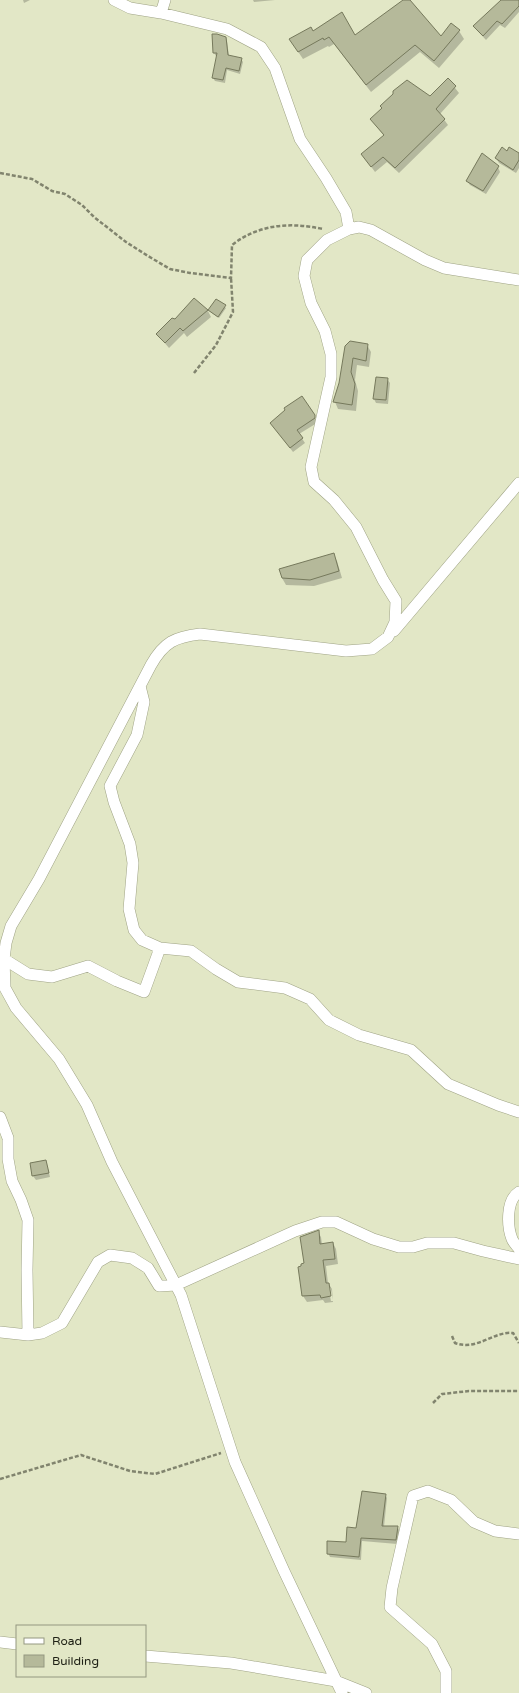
<svg xmlns="http://www.w3.org/2000/svg" width="519" height="1693" viewBox="0 0 519 1693" font-family="'Varela Round',sans-serif">
  <style>
    .shadow { fill: #0003; fill-rule: evenodd }
    .building { fill: #b5b99a; stroke: #76795c }
    .lines { fill: none; stroke-linecap: round; stroke-linejoin: round }
    .street-casing { stroke: #9fa385; stroke-width: 12 }
    .path { stroke: #81846e; stroke-width: 2.5; stroke-dasharray: 4 2; stroke-linecap: butt }
    .street { stroke: #fff; stroke-width: 11 }
  </style>
  <rect width="100%" height="100%" fill="#e2e7c6"/>
  <path class="shadow" d="M 23,0 L 30,0 L 24,3 Z
    M 253,0 L 275,0 L 254,2 Z
    M 405,0 L 409,0 L 441,37 L 451,25 L 459,31 L 464,39 L 439,68 L 420,52 L 371,92 L 334,44 L 329,47 L 328,46 L 303,59 L 295,47 L 312,32 L 354,36 Z
    M 503,0 L 519,0 L 519,12 L 505,28 L 500,25 L 486,40 L 474,27 Z
    M 226,37 L 227,41 L 229,56 L 241,59 L 243,62 L 240,74 L 227,70 L 225,83 L 215,81 L 213,78 L 218,55 L 216,56 L 214,53 Z
    M 448,79 L 459,93 L 440,114 L 448,125 L 399,173 L 387,162 L 375,172 L 362,154 L 384,136 L 371,119 L 382,109 L 381,106 L 430,97 Z
    M 507,152 L 519,155 L 519,168 L 516,173 L 499,163 L 496,158 Z
    M 498,167 L 500,172 L 486,194 L 470,185 L 467,181 Z
    M 194,299 L 208,311 L 211,317 L 187,337 L 184,333 L 169,348 L 157,334 L 176,320 Z
    M 216,300 L 226,308 L 219,318 L 209,311 Z
    M 367,345 L 371,352 L 369,367 L 357,365 L 355,380 L 358,391 L 356,411 L 338,409 L 335,402 L 340,383 L 346,346 Z
    M 387,379 L 390,383 L 388,404 L 376,403 L 374,399 Z
    M 286,411 L 314,416 L 317,421 L 317,423 L 299,434 L 305,443 L 293,452 L 274,427 Z
    M 333,554 L 337,561 L 342,578 L 314,586 L 286,585 L 282,578 Z
    M 46,1161 L 50,1177 L 36,1180 L 33,1176 Z
    M 318,1232 L 321,1237 L 322,1244 L 333,1243 L 336,1249 L 338,1264 L 326,1266 L 328,1283 L 332,1289 L 333,1302 L 325,1303 L 323,1300 L 307,1302 L 303,1296 L 299,1268 L 305,1263 ZM 328,1286 L 331,1289 L 333,1301 L 331,1301 Z
    M 385,1495 L 387,1498 L 384,1527 L 397,1527 L 400,1531 L 397,1544 L 362,1541 L 361,1560 L 330,1557 L 328,1553 L 347,1543 Z"/>
  <path class="building" d="M 403,0 L 410,0 L 441,36 L 451,23 L 460,30 L 434,61 L 415,45 L 366,85 L 329,37 L 324,40 L 323,38 L 298,52 L 289,39 L 311,27 L 313,31 L 342,12 L 355,35 Z
    M 501,0 L 519,0 L 519,6 L 502,24 L 497,21 L 483,36 L 473,26 Z
    M 212,34 L 217,34 L 226,37 L 228,55 L 242,58 L 239,71 L 226,68 L 223,80 L 212,78 L 217,53 L 213,53 Z
    M 448,78 L 456,86 L 436,109 L 445,119 L 395,168 L 383,157 L 371,167 L 361,154 L 384,135 L 370,119 L 382,108 L 380,106 L 393,94 L 393,91 L 407,80 L 430,96 Z
    M 502,147 L 507,151 L 509,147 L 519,153 L 519,160 L 513,170 L 495,158 Z
    M 482,153 L 499,166 L 483,191 L 466,181 Z
    M 194,298 L 208,310 L 183,331 L 180,328 L 165,343 L 156,334 L 172,318 L 175,319 Z
    M 216,299 L 226,305 L 218,317 L 208,310 Z
    M 350,341 L 368,344 L 366,361 L 353,358 L 351,372 L 355,384 L 352,405 L 333,402 L 339,383 L 345,346 Z
    M 376,377 L 388,378 L 386,400 L 373,399 Z
    M 302,396 L 315,415 L 315,418 L 297,430 L 303,438 L 290,448 L 270,423 L 285,410 L 284,408 Z
    M 334,553 L 339,571 L 310,580 L 282,578 L 279,569 Z
    M 46,1160 L 49,1173 L 32,1176 L 30,1163 Z
    M 319,1230 L 320,1244 L 333,1242 L 335,1259 L 323,1260 L 326,1283 L 329,1283 L 331,1296 L 321,1298 L 320,1295 L 302,1296 L 298,1267 L 301,1266 L 301,1264 L 304,1263 L 300,1237 Z
    M 362,1491 L 386,1494 L 382,1526 L 398,1526 L 396,1540 L 361,1538 L 359,1557 L 327,1554 L 327,1541 L 346,1542 L 347,1527 L 356,1528 Z"/>
  <g class="lines">
    <g class="street-casing">
      <path id="street" d="M 114,0 L 130,8 L 161,13 L 227,29 L 261,47 L 275,68 L 300,139 L 326,178 L 346,212 L 349,229
        M 161,13 L 165,0
        M 394,631 L 519,483
        M 140,686 L 144,702 L 137,735 L 110,786 L 114,802 L 130,844 L 133,863 L 129,909 L 134,930 L 142,940 L 160,948 L 191,951 L 216,969 L 238,982 L 285,988 L 310,999 L 329,1020 L 359,1035 L 411,1050 L 448,1084 L 498,1105 L 519,1112
        M 0,959 L 4,959 L 28,974 L 52,977 L 88,966 L 117,981 L 144,992 L 160,948
        M 0,1117 L 8,1138 L 8,1159 L 12,1181 L 21,1200 L 28,1220 L 27,1270 L 28,1335
        M 519,1192 C 506,1200 507,1226 512,1239 C 513,1242 517,1246 519,1249
        M 0,1332 L 28,1335 L 42,1333 L 62,1323 L 98,1262 L 110,1255 L 132,1258 L 148,1268 L 159,1286 L 176,1285 L 295,1231 L 322,1222 L 336,1222 L 373,1239 L 399,1247 L 413,1247 L 427,1243 L 454,1243 L 483,1251 L 519,1259
        M 0,1642 L 17,1644
        M 145,1656 L 231,1663 L 336,1681 L 366,1693
        M 342,1693 L 284,1571 L 235,1462 L 181,1295 L 112,1162 L 87,1105 L 59,1059 L 16,1008 L 5,988 L 4,959 L 6,943 L 11,926 L 39,879 L 151,665 C 164,642 175,637 200,634 L 346,651 L 372,649 L 388,637 L 395,622 L 396,601 L 383,580 L 356,527 L 334,500 L 314,482 L 311,467 L 331,377 L 331,354 L 325,331 L 311,303 L 304,276 L 307,260 L 327,240 L 349,229 L 359,227 L 371,230 L 425,260 L 444,268 L 519,280
        M 446,1693 L 446,1671 L 432,1644 L 390,1607 L 392,1588 L 413,1496 L 428,1491 L 451,1500 L 474,1522 L 495,1531 L 519,1534"/>
    </g>
    <path class="path" d="M 0,173 L 32,179 L 52,191 L 65,194 L 82,205 L 94,217 L 126,242 L 148,256 L 170,269 L 190,273 L 231,278 L 232,245 C 259,224 290,222 323,229
      M 194,373 L 216,345 L 233,312 L 231,278
      M 452,1336 L 455,1343 C 478,1351 493,1331 513,1333 L 519,1343
      M 433,1403 L 442,1394 L 469,1391 L 519,1391
      M 0,1479 L 81,1455 L 130,1471 L 155,1474 L 221,1453"/>
    <use href="#street" class="street"/>
  </g>
  <rect x="16" y="1625" width="130" height="52" fill="#e2e7c6" stroke="#949880"/>
  <rect x="24" y="1638" width="20" height="6" fill="#ffffff" stroke="#949880"/>
  <text x="52" y="1645" font-size="12" fill="#202216">Road</text>
  <rect x="24" y="1655" width="20" height="12" fill="#b5b99a" stroke="#949880"/>
  <text x="52" y="1665" font-size="12" fill="#202216">Building</text>
</svg>
